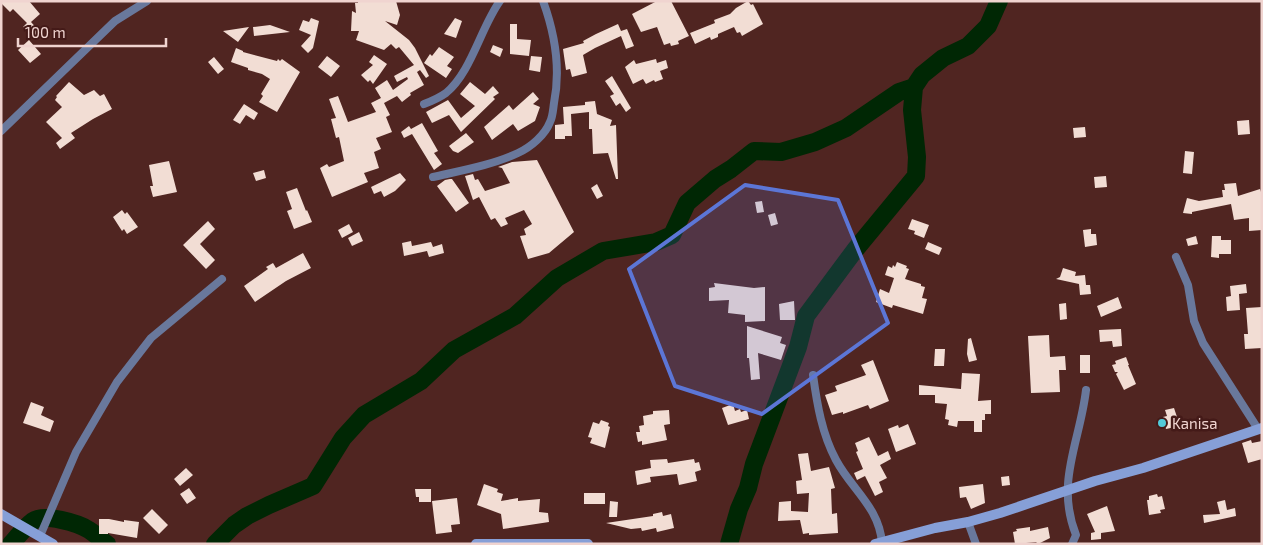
<svg xmlns="http://www.w3.org/2000/svg" width="1263" height="545" viewBox="0 0 1263 545" font-family="'Exo 2',sans-serif">
  <style>
    .lines { fill: none; stroke-linecap: round; stroke-linejoin: round }
    .river { stroke: #002704; stroke-width: 18 }
    .building { fill: #f2ddd4 }
    .street { stroke: #69789c; stroke-width: 8 }
    .secondary { stroke: #869fd7; stroke-width: 10 }
    .marked { fill: #5c76d6; fill-opacity: 0.2; stroke: #5c76d6; stroke-width: 4; stroke-linejoin: round }
    .poi-dot { fill: #52cbd9; stroke: #441a18; stroke-width: 2 }
    .labels { text-anchor: middle; dominant-baseline: central; stroke-width: 5; stroke-linejoin: round; paint-order: stroke }
    .poi-label { font-size: 15px; fill: #f0d4d0; stroke: #441a18; text-anchor: start }
  </style>
  <rect width="100%" height="100%" fill="#502521"/>
  <g class="lines">
    <path class="river" d="M 11,544 C 18,536 25,527 33,521 C 44,513 78,523 89,530 C 96,534 100,540 107,544
      M 215,544 L 234,525 L 247,516 L 269,505 L 313,486 L 343,438 L 364,415 L 421,381 L 454,350 L 515,316 L 557,278 L 603,251 L 656,242 L 672,235 L 687,203 L 715,179 L 731,169 L 754,151 L 781,152 L 815,142 L 846,128 L 899,92 L 914,87
      M 729,544 L 739,509 L 748,488 L 754,464 L 798,347 L 806,316 L 855,250 L 916,176 L 917,157 L 912,110 L 914,87 L 922,75 L 943,58 L 968,46 L 988,26 L 999,1"/>
  </g>
  <path class="building" d="M 1,1 L 29,1 L 40,14 L 31,22 L 40,32 L 33,38 L 23,27 L 27,23 L 13,9 L 10,12 L 1,3 Z
    M 358,1 L 396,1 L 400,15 L 397,25 L 385,21 L 409,40 L 415,48 L 429,76 L 426,78 L 420,70 L 417,72 L 424,85 L 410,93 L 411,95 L 402,102 L 397,96 L 384,103 L 390,115 L 386,117 L 392,132 L 376,138 L 381,149 L 374,152 L 379,168 L 364,173 L 368,182 L 332,197 L 320,168 L 327,164 L 329,167 L 344,161 L 339,137 L 336,138 L 331,119 L 336,118 L 329,99 L 338,96 L 348,122 L 376,112 L 371,103 L 381,98 L 375,88 L 387,80 L 393,90 L 408,79 L 407,77 L 397,82 L 394,76 L 414,65 L 399,47 L 396,49 L 391,44 L 384,50 L 356,40 L 359,31 L 351,31 L 352,11 L 356,13 L 355,3 L 358,3 Z
    M 657,1 L 671,1 L 689,36 L 678,41 L 679,44 L 671,46 L 670,43 L 664,45 L 657,27 L 641,32 L 632,14 Z
    M 748,1 L 751,5 L 753,4 L 763,24 L 742,36 L 740,32 L 737,33 L 734,27 L 718,34 L 718,37 L 711,40 L 710,37 L 695,44 L 690,33 L 715,23 L 714,20 L 730,14 L 736,8 Z
    M 311,18 L 319,21 L 313,48 L 308,53 L 301,46 L 311,35 L 299,30 L 303,20 L 309,22 Z
    M 455,18 L 462,21 L 456,38 L 444,34 Z
    M 510,24 L 517,24 L 517,39 L 531,40 L 529,56 L 510,54 Z
    M 618,24 L 621,31 L 627,29 L 634,46 L 626,49 L 621,36 L 595,48 L 583,55 L 587,73 L 572,77 L 570,69 L 566,70 L 563,49 L 584,43 L 583,41 L 596,34 Z
    M 270,25 L 290,32 L 254,36 L 253,27 Z
    M 249,27 L 238,42 L 223,31 Z
    M 29,40 L 41,54 L 30,63 L 18,50 Z
    M 493,45 L 503,49 L 500,57 L 490,52 Z
    M 439,47 L 454,57 L 447,66 L 452,69 L 446,78 L 424,63 L 430,54 L 432,56 Z
    M 236,48 L 243,51 L 243,52 L 277,61 L 278,59 L 280,61 L 282,59 L 300,72 L 277,112 L 259,102 L 263,96 L 261,94 L 270,79 L 262,74 L 248,70 L 248,68 L 231,62 Z
    M 374,55 L 387,64 L 373,84 L 370,80 L 368,82 L 361,75 L 373,65 L 369,62 Z
    M 327,56 L 340,66 L 331,77 L 318,67 Z
    M 531,56 L 542,57 L 540,72 L 529,70 Z
    M 214,57 L 224,69 L 218,74 L 208,62 Z
    M 656,59 L 657,63 L 666,60 L 668,68 L 660,71 L 663,79 L 655,82 L 654,80 L 646,84 L 643,79 L 633,84 L 625,67 L 634,60 L 636,64 Z
    M 612,76 L 631,108 L 626,112 L 620,103 L 616,106 L 610,96 L 614,94 L 605,81 Z
    M 69,82 L 84,95 L 94,90 L 100,96 L 104,94 L 112,109 L 93,119 L 71,133 L 75,138 L 60,149 L 56,143 L 62,138 L 46,122 L 62,107 L 55,100 L 57,97 L 56,96 Z
    M 470,82 L 485,94 L 493,86 L 499,93 L 493,97 L 495,99 L 461,132 L 449,115 L 432,123 L 426,112 L 448,100 L 461,118 L 475,106 L 460,94 Z
    M 533,92 L 539,99 L 533,104 L 540,107 L 535,121 L 518,131 L 513,124 L 492,140 L 484,127 L 509,105 L 513,110 Z
    M 595,101 L 597,114 L 612,120 L 610,126 L 616,125 L 618,179 L 616,179 L 608,153 L 593,154 L 592,129 L 589,129 L 589,112 L 571,114 L 572,136 L 565,136 L 565,139 L 555,139 L 555,125 L 564,124 L 563,107 L 585,105 L 585,102 Z
    M 244,104 L 258,113 L 254,120 L 246,115 L 240,124 L 233,120 Z
    M 1249,120 L 1250,134 L 1238,135 L 1237,121 Z
    M 422,123 L 438,151 L 434,153 L 442,164 L 434,170 L 412,134 L 404,138 L 401,132 L 409,126 L 411,129 Z
    M 1085,127 L 1086,137 L 1074,138 L 1073,128 Z
    M 466,133 L 474,142 L 458,153 L 453,151 L 449,146 Z
    M 1185,151 L 1194,152 L 1192,174 L 1183,173 Z
    M 537,160 L 574,232 L 549,253 L 528,259 L 520,236 L 526,235 L 524,229 L 532,224 L 524,210 L 505,218 L 508,224 L 501,227 L 495,218 L 491,220 L 479,197 L 473,200 L 465,176 L 473,174 L 475,180 L 478,179 L 485,191 L 510,183 L 502,168 L 498,167 L 512,162 Z
    M 169,161 L 177,192 L 153,197 L 150,186 L 153,186 L 149,165 Z
    M 264,170 L 266,178 L 256,181 L 253,173 Z
    M 400,173 L 406,180 L 395,191 L 384,197 L 381,191 L 374,194 L 371,187 Z
    M 1106,176 L 1107,187 L 1095,188 L 1094,177 Z
    M 450,179 L 452,179 L 469,203 L 456,212 L 437,186 L 445,180 Z
    M 1236,183 L 1238,196 L 1260,189 L 1262,195 L 1262,230 L 1249,231 L 1249,218 L 1234,220 L 1231,204 L 1192,212 L 1192,214 L 1183,213 L 1187,198 L 1199,201 L 1223,197 L 1222,190 L 1225,190 L 1224,184 Z
    M 597,184 L 603,196 L 597,199 L 591,188 Z
    M 297,188 L 306,211 L 307,210 L 312,222 L 294,229 L 287,211 L 292,209 L 286,192 Z
    M 762,201 L 764,212 L 757,213 L 755,202 Z
    M 122,210 L 125,214 L 127,212 L 138,227 L 127,234 L 124,229 L 122,231 L 113,217 Z
    M 775,213 L 778,224 L 771,226 L 768,215 Z
    M 912,219 L 929,225 L 924,238 L 914,234 L 915,231 L 908,229 Z
    M 208,221 L 215,229 L 200,244 L 215,260 L 206,269 L 183,245 Z
    M 349,224 L 353,232 L 342,238 L 338,230 Z
    M 1091,229 L 1091,234 L 1096,234 L 1097,245 L 1085,247 L 1083,230 Z
    M 359,232 L 363,241 L 352,246 L 348,238 Z
    M 1196,236 L 1198,244 L 1188,246 L 1186,239 Z
    M 1212,236 L 1221,236 L 1221,240 L 1231,240 L 1231,254 L 1219,254 L 1219,258 L 1211,257 Z
    M 411,241 L 412,246 L 431,242 L 433,247 L 442,244 L 444,253 L 429,257 L 427,251 L 404,256 L 402,243 Z
    M 928,242 L 942,248 L 939,255 L 925,249 Z
    M 303,253 L 311,268 L 286,281 L 255,302 L 244,286 L 268,269 L 266,267 L 273,263 L 276,268 Z
    M 897,262 L 907,266 L 906,268 L 909,269 L 905,279 L 921,284 L 921,286 L 925,287 L 922,298 L 927,299 L 923,314 L 893,305 L 892,308 L 876,302 L 880,289 L 889,293 L 894,278 L 885,275 L 888,266 L 892,268 L 893,265 L 895,267 Z
    M 1063,268 L 1076,272 L 1075,276 L 1085,275 L 1086,285 L 1090,285 L 1091,294 L 1080,295 L 1079,284 L 1056,279 L 1060,277 Z
    M 714,283 L 754,288 L 765,287 L 765,321 L 745,322 L 745,315 L 728,313 L 729,300 L 709,301 L 709,288 L 715,287 Z
    M 1246,284 L 1247,293 L 1239,294 L 1240,310 L 1227,311 L 1226,297 L 1231,296 L 1230,286 Z
    M 1118,297 L 1122,308 L 1101,317 L 1097,306 Z
    M 794,301 L 795,320 L 780,320 L 779,304 Z
    M 1066,303 L 1067,319 L 1060,320 L 1059,304 Z
    M 1262,307 L 1262,348 L 1245,349 L 1244,334 L 1248,334 L 1246,308 Z
    M 747,326 L 782,337 L 780,343 L 786,345 L 781,360 L 758,353 L 760,379 L 751,380 L 749,358 L 747,358 Z
    M 1121,329 L 1122,346 L 1113,347 L 1112,341 L 1100,342 L 1099,330 Z
    M 1049,335 L 1050,357 L 1065,356 L 1066,370 L 1059,370 L 1060,392 L 1031,393 L 1028,336 Z
    M 971,338 L 977,360 L 969,362 L 967,354 L 968,339 Z
    M 935,349 L 945,349 L 944,366 L 934,366 Z
    M 1080,355 L 1090,355 L 1090,373 L 1080,373 Z
    M 1126,357 L 1129,365 L 1128,365 L 1136,384 L 1124,390 L 1116,374 L 1118,372 L 1115,372 L 1112,365 L 1116,364 L 1115,361 Z
    M 873,360 L 889,401 L 870,409 L 868,405 L 843,414 L 843,412 L 832,415 L 825,395 L 837,391 L 835,386 L 866,375 L 861,365 Z
    M 962,373 L 980,374 L 978,401 L 991,400 L 991,414 L 985,414 L 985,420 L 982,420 L 982,432 L 974,432 L 974,421 L 958,421 L 957,427 L 948,425 L 949,420 L 945,419 L 947,404 L 935,403 L 935,395 L 919,395 L 919,385 L 961,389 Z
    M 31,402 L 44,407 L 41,415 L 54,421 L 50,432 L 23,423 Z
    M 733,404 L 735,411 L 740,409 L 741,412 L 747,410 L 749,419 L 728,425 L 722,408 Z
    M 1174,408 L 1180,426 L 1166,429 L 1163,417 L 1167,416 L 1165,410 Z
    M 669,410 L 670,424 L 664,425 L 667,440 L 642,445 L 642,441 L 638,442 L 636,432 L 640,432 L 639,426 L 644,425 L 643,416 L 653,414 L 653,411 Z
    M 601,420 L 609,423 L 608,426 L 610,427 L 605,448 L 590,443 L 592,438 L 588,437 L 593,422 L 599,424 Z
    M 908,424 L 916,444 L 896,452 L 888,429 L 898,425 L 899,428 Z
    M 869,437 L 878,456 L 888,451 L 891,459 L 880,465 L 887,478 L 879,482 L 883,492 L 875,496 L 865,476 L 857,480 L 854,473 L 863,469 L 856,452 L 858,451 L 855,443 Z
    M 1251,440 L 1252,443 L 1262,441 L 1262,459 L 1248,463 L 1242,443 Z
    M 808,453 L 811,471 L 829,467 L 835,488 L 831,489 L 832,514 L 837,513 L 838,533 L 809,535 L 809,533 L 803,534 L 800,520 L 778,521 L 779,502 L 791,501 L 791,511 L 808,512 L 809,493 L 797,494 L 796,481 L 802,480 L 798,454 Z
    M 667,459 L 668,463 L 694,459 L 695,463 L 699,462 L 701,470 L 695,472 L 697,481 L 679,485 L 677,474 L 650,477 L 651,482 L 637,485 L 635,471 L 651,468 L 650,460 Z
    M 186,468 L 193,475 L 180,486 L 174,479 Z
    M 1009,476 L 1010,485 L 1002,486 L 1001,477 Z
    M 484,484 L 498,489 L 497,492 L 503,494 L 501,501 L 518,498 L 518,501 L 540,499 L 539,512 L 548,513 L 549,522 L 503,529 L 501,514 L 477,505 Z
    M 983,484 L 985,503 L 971,509 L 966,497 L 960,498 L 959,487 Z
    M 189,488 L 196,498 L 187,504 L 180,494 Z
    M 415,489 L 431,489 L 431,502 L 419,502 L 419,497 L 416,497 Z
    M 584,493 L 605,493 L 605,504 L 584,504 Z
    M 1157,494 L 1158,497 L 1162,496 L 1165,509 L 1160,510 L 1161,513 L 1149,515 L 1147,500 L 1149,500 L 1149,496 Z
    M 457,498 L 460,524 L 451,525 L 452,532 L 436,534 L 432,501 Z
    M 1225,500 L 1227,510 L 1235,508 L 1236,516 L 1204,523 L 1203,515 L 1220,514 L 1217,502 Z
    M 610,501 L 618,502 L 617,517 L 609,517 Z
    M 1107,506 L 1115,531 L 1101,533 L 1101,539 L 1091,540 L 1091,533 L 1095,532 L 1087,514 Z
    M 152,509 L 168,525 L 159,534 L 143,518 Z
    M 662,512 L 663,516 L 671,514 L 674,528 L 657,532 L 656,528 L 642,531 L 641,528 L 631,529 L 606,523 L 653,516 L 653,514 Z
    M 99,519 L 109,519 L 124,522 L 124,520 L 139,522 L 137,538 L 108,533 L 108,534 L 99,534 Z
    M 1030,527 L 1030,531 L 1048,527 L 1050,538 L 1038,544 L 1036,542 L 1015,544 L 1013,532 L 1017,531 L 1016,529 Z"/>
  <g class="lines">
    <path class="street" d="M 424,104 C 432,101 439,98 446,93 C 471,73 481,27 500,1
      M 1,131 L 115,21 L 147,1
      M 433,177 C 459,171 493,165 518,153 C 531,147 545,135 550,122 C 553,116 553,109 554,103 C 561,68 555,34 543,1
      M 1176,257 L 1188,285 L 1194,321 L 1203,343 L 1258,429
      M 813,375 C 817,404 822,434 836,460 C 852,490 879,507 882,543
      M 968,522 L 976,544
      M 40,536 L 76,452 L 117,382 L 151,338 L 222,279
      M 1072,544 L 1076,535 C 1055,482 1080,442 1086,390"/>
    <path class="secondary" d="M 1,514 L 53,544
      M 476,544 L 588,544
      M 875,544 L 935,528 L 968,522 L 1000,513 L 1095,481 L 1143,468 L 1262,428"/>
  </g>
  <path class="marked" d="M 745,185 L 838,200 L 888,323 L 762,414 L 675,386 L 629,269 Z"/>
  <circle class="poi-dot" cx="1162" cy="423" r="5"/>
  <g class="labels">
    <g class="poi-label">
      <text x="1172" y="423">Kanisa</text>
    </g>
  </g>
  <rect width="1263" height="545" fill="none" stroke="#f0d4d0" stroke-width="5"/>
  <path d="M18 38v8h148v-8" fill="none" stroke="#f0d4d0" stroke-width="2.5"/>
  <text x="25" y="38" font-size="15" fill="#f0d4d0" stroke="#441a18" stroke-width="4" paint-order="stroke">100 m</text>
</svg>
